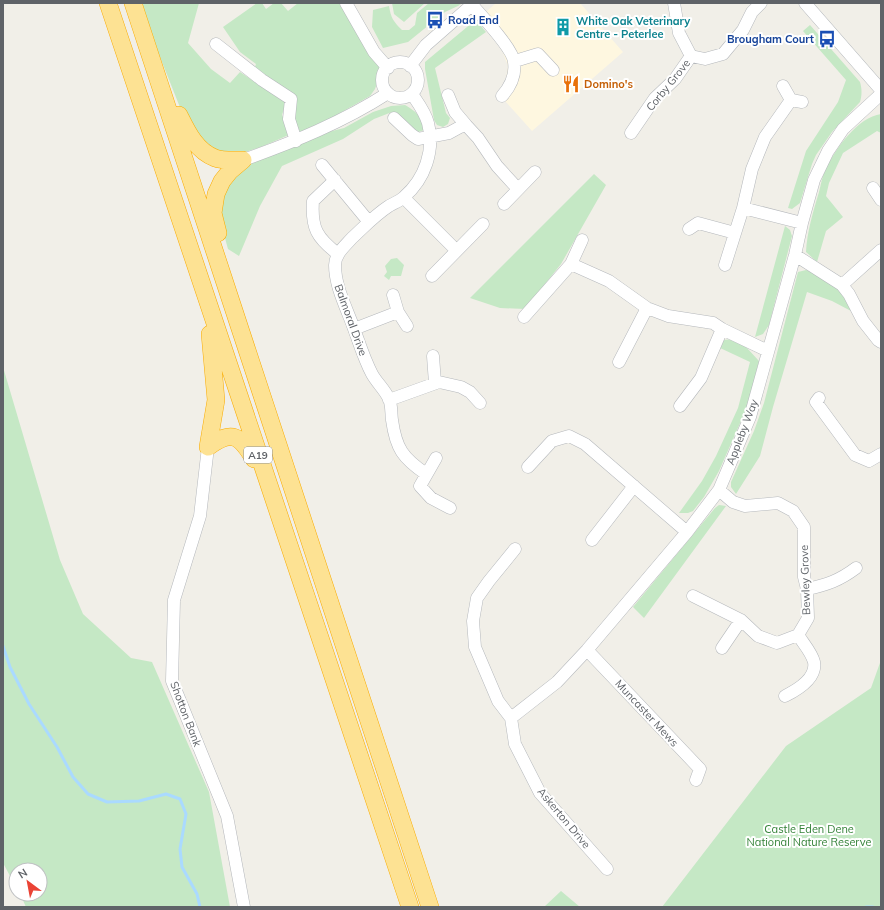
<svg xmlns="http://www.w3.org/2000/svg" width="884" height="910" viewBox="0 0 884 910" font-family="Mulish,sans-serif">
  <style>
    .commercial { fill: #fef7e0 }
    .green { fill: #c5e8c5 }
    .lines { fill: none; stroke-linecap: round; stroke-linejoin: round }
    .stream { stroke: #aadaff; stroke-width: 3 }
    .minor-casing { stroke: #b5b8bc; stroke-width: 13 }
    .highway-casing { stroke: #f9ab00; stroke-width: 18 }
    .minor { stroke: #fff; stroke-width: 12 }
    .highway { stroke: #fde293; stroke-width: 17 }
    .labels { text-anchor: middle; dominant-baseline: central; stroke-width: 4; stroke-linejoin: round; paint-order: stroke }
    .shield { fill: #fff; stroke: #8f9295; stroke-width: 1 }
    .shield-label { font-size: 10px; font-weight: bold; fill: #5f6368 }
    .transit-label { font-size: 11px; font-weight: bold; fill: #164399; stroke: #fff; text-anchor: start }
    .culture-label { font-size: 11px; font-weight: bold; fill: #0d838f; stroke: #fff; text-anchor: start }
    .food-label { font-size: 11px; font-weight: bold; fill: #c56008; stroke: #fff; text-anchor: start }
    .street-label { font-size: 11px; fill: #5f6368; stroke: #fff }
    .park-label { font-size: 11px; fill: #348238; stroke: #fff }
  </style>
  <rect width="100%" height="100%" fill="#f1efe8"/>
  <path class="commercial" d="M 496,3 L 580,3 L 623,52 L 532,131 L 497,92 L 505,84 L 508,66 L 500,45 L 478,19 Z"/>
  <path class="green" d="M 142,3 L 199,3 L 188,43 L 211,69 L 230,83 L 240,72 L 286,103 L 282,115 L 291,134 L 261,147 L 239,154 L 211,151 L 183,115 L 158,52 Z
    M 257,3 L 262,3 L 266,9 L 274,3 L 281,3 L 288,11 L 298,3 L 342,3 L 378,64 L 380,69 L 379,77 L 375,89 L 370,96 L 333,117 L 300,132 L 293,116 L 296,99 L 254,70 L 256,64 L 240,52 L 223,27 Z
    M 392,3 L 425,3 L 404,22 L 394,14 Z
    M 429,3 L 462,3 L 458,6 L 445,12 L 408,42 L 383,48 L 372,27 L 373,10 L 389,6 C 391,18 393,21 402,30 L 409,30 L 415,25 L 417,13 Z
    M 473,22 L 481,26 L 486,32 L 435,68 L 446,113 L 450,118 L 448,124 L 443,127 L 437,125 L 434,120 L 425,69 L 425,62 Z
    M 810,25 L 860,82 C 862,89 862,95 860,102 L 832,132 L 816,155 L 812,164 L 800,203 L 792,209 L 788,208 L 806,151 L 838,102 L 846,80 L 803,31 Z
    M 405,105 C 417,112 421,116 424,130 L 416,133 L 392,112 L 374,119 L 343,139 L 282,166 L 260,206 L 239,256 L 228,249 L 218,213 L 224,188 L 245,165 L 324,133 L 344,128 L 373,112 L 391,106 Z
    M 881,114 L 881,133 L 877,131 L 843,153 L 829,183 L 826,196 L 843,217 L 826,231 L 817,262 L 806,252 C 807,232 813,212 819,192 C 821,185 822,176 826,169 C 835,149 858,117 881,114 Z
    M 594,174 L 606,185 L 561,264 L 525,309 L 500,308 L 470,298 Z
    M 785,226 L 790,230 L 792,236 L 769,325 L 763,334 L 755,337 Z
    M 397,258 L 404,265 L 401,276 L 391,276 L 389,280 L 384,276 L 387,272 L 385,266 L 391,259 Z
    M 806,270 L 812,272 L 840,289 L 851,311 L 832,301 L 807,292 L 773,407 L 760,456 L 736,494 L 731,487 L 731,482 L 754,431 L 764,403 L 798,272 Z
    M 734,339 L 747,348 L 759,361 L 748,405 L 719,471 L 704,497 L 693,511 L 688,513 L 679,513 L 702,481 L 716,456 L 738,408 L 750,362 L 718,347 L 723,340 Z
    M 3,367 L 60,560 L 83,614 L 131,658 L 152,662 L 209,792 L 230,907 L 26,907 L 20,894 L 40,894 L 40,870 L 16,870 L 16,887 L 3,863 Z
    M 719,505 L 726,506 L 644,618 L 633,607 L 715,508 Z
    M 881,660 L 881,907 L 662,907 L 786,746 L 871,688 Z
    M 561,891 L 580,907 L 544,907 Z"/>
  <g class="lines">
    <path class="stream" d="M 3,646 L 10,667 L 29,704 L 57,747 L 73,777 L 88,794 L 107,802 L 139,801 L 166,794 L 180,799 L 186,814 L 180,849 L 182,867 L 197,894 L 200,907
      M 866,907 L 873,907"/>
    <g class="minor-casing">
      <path id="minor" d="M 346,3 L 374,52 L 388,68
        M 674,3 L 679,33 L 691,56 L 705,59 L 723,54 L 743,30 L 752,12 L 761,3
        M 805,3 L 881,90
        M 472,5 C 482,16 513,49 514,62 C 516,75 510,87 502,96
        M 216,44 L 262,80 L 291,99 L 289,119 L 296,141
        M 515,61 L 538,54 L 553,70
        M382 80a18 18 0 1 1 36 0a18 18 0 1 1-36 0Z
        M 410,66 L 426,45 L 474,3
        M 412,94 C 418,103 425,112 428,123 C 435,150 425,179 404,197 C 400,201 394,203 389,206 C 375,215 364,227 352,238 C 345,246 335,254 335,265 C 335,286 346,307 353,326 C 359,342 364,359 372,374 C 377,383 385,390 389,399 C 392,405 391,414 392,420 C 396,449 403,458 426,474
        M 448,95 L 455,112 L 466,125
        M 791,100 L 802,102
        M 394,118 L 412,135 L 418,139 L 449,133 L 460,127 L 466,125 L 478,138 L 497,166 L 518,189
        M 631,133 L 655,98 L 675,79 L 691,56
        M 243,160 C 294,142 343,122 388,93
        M 322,165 L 369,222
        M 335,180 L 313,201 C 311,228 317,238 338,254
        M 873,188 L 881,200
        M 404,198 L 456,250
        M 504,204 L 535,172
        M 743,208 L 802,223
        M 689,229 L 698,223 L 735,233
        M 795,255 L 842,285 L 849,294 L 863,321 L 878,340 L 881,342
        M 571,264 L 582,240
        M 725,265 L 743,208 L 752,169 L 765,137 L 791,100 L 783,86
        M 432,276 L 483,224
        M 842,285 L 881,250
        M 393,295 L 398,312 L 407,326
        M 524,317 L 571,264 L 609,281 L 647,308 L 668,316 L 713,323 L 722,329 L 768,351
        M 354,329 L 398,312
        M 433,356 L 435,383
        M 619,362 L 647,308
        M 819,398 L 816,402 L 855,455 L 869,461 L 881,454
        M 389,400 L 439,382 L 461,387 L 470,392 L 480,403
        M 680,406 L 701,378 L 722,329
        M 208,447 L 200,516 L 174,600 L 172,681 L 227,816 L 244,907
        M 436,458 L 420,486 L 431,498 L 450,508
        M 528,467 L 552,441 L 569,436 L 585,444 L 687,532
        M 592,540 L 634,486
        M 515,549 L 489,581 L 477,598 L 473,621 L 475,647 L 498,701 L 511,718 L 515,744 L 540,793 L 607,869
        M 807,589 C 827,585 840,580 856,568
        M 693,596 L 741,620 L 758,636 L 777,643 L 798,635 L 808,618 L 807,589 L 804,577 L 804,527 L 793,511 L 778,503 L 745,506 L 733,502 L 719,490
        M 722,648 L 741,620
        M 587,650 L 700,769 L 696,780
        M 785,696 C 797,690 817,678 814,662 C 812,653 803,643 798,635
        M 511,718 L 557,682 L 587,650 L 687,532 L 719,490 L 750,417 L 795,255 L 802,223 L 814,180 L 828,151 L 843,129 L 881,94"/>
    </g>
    <g class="highway-casing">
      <path id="highway" d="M 108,3 L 410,907
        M 133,3 L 430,907
        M 179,115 C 187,131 196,151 215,158 C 223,161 235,160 243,160
        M 218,233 L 213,213 L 216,194 L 222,181 L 230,171 L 243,160
        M 208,447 L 216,400 L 210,334
        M 208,447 C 233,429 240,436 254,459"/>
    </g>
    <use href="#minor" class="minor"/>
    <use href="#highway" class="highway"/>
  </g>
  <defs>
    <g id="bus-bare" transform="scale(1.38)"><path d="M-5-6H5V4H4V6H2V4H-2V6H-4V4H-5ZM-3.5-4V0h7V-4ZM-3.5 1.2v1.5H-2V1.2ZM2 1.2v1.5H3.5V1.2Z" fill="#1a4fb4" stroke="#fff" stroke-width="2.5" paint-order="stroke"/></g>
    <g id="building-bare" transform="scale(1.38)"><path d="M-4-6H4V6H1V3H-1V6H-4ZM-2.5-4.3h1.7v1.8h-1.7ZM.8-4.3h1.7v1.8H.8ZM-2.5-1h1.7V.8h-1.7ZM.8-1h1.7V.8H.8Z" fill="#0f9aa8" stroke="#fff" stroke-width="2.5" paint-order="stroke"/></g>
    <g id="restaurant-bare" transform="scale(1.38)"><path d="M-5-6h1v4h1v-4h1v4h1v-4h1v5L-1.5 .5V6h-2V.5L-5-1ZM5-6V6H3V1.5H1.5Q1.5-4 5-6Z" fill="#e8710a" stroke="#fff" stroke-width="2.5" paint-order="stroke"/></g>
  </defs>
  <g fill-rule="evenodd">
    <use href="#bus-bare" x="435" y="20"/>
    <use href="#building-bare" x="563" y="27"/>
    <use href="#bus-bare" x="827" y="39"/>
    <use href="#restaurant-bare" x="571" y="84"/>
  </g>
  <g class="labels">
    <rect class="shield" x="244" y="447" width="28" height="16" rx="3"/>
    <g class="shield-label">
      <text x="258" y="455">A19</text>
    </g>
    <g class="transit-label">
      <text x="448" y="20">Road End</text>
      <text x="814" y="39" text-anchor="end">Brougham Court</text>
    </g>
    <g class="culture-label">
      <text x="576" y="21">White Oak Veterinary<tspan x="576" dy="13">Centre - Peterlee</tspan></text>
    </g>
    <g class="food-label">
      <text x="584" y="84">Domino's</text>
    </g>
    <g class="street-label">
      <text transform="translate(668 85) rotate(-51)">Corby Grove</text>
      <text transform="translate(351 320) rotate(70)">Balmoral Drive</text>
      <text transform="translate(742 432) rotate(-69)">Appleby Way</text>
      <text transform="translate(805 580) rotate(-92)">Bewley Grove</text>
      <text transform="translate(647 713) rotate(47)">Muncaster Mews</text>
      <text transform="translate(186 714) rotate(69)">Shotton Bank</text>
      <text transform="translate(564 818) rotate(50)">Askerton Drive</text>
    </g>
    <g class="park-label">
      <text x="809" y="829">Castle Eden Dene<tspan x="809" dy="13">National Nature Reserve</tspan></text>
    </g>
  </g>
  <rect width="884" height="910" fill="none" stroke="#5f6368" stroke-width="8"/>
  <g transform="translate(28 882) rotate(328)"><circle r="19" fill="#ffffff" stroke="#bfc1c3"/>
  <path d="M0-3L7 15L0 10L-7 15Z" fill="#ea4335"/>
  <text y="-6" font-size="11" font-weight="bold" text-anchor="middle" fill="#5f6368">N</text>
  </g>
</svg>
